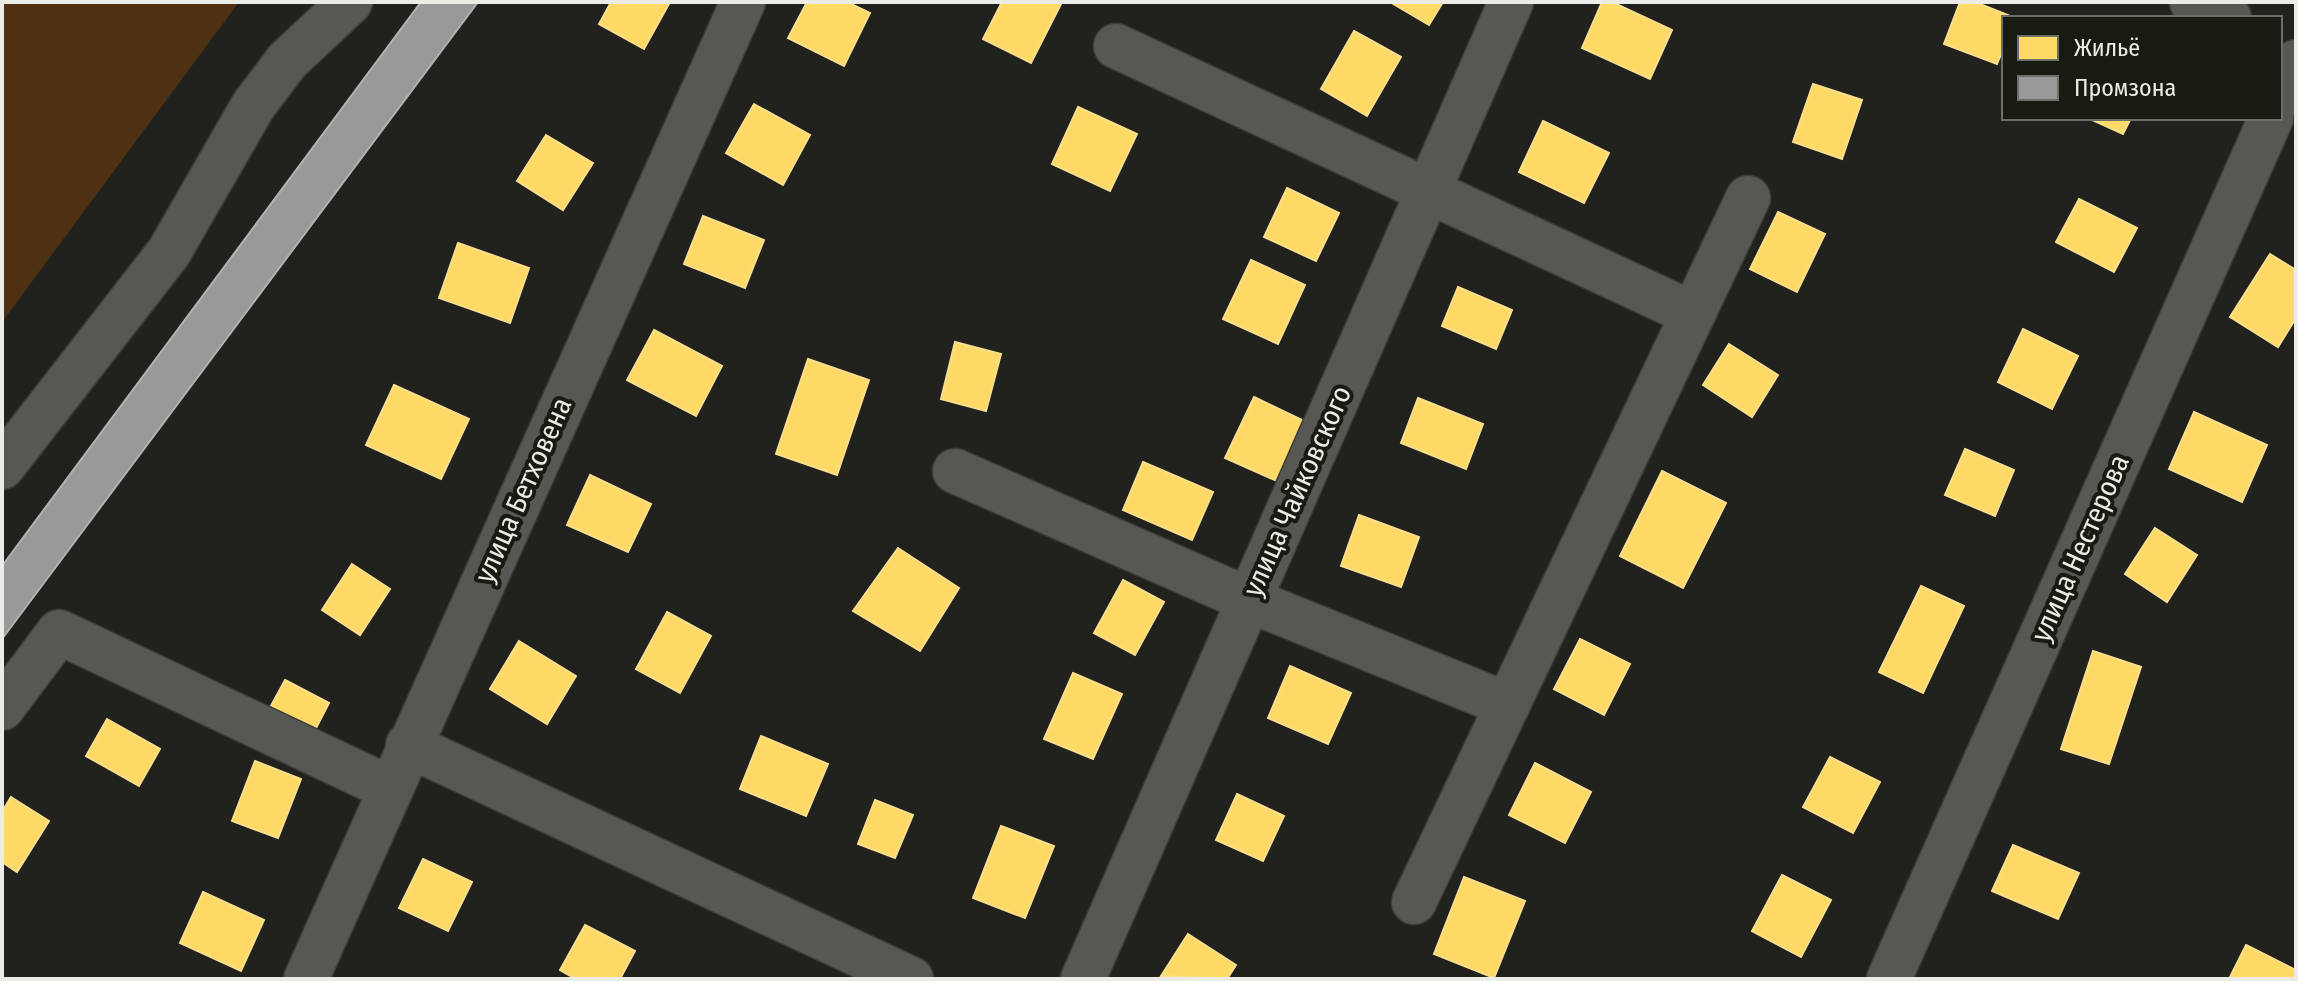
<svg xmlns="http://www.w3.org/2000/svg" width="2298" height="981" viewBox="0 0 2298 981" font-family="'Fira Sans Condensed',sans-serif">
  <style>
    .green { fill: #4e3113 }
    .homes { fill: #ffd966; stroke: #f9df8d; stroke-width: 2 }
    .industry { fill: #999; stroke: #b2b2b0; stroke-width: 2 }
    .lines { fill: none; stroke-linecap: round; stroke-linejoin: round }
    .minor-casing { stroke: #3b3b38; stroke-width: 47 }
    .minor { stroke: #575754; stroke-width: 44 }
    .labels { text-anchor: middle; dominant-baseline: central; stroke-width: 8; stroke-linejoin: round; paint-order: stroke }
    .street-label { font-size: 28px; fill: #ecece7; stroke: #191a12 }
  </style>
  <rect width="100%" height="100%" fill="#21211d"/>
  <path class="green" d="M 2,2 L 239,2 L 2,322 Z"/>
  <path class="homes" d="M 611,2 L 670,2 L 644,49 L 599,24 Z
    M 807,2 L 847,2 L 870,13 L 844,66 L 788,38 Z
    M 1002,2 L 1062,2 L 1031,63 L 983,39 Z
    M 1390,2 L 1443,2 L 1429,25 Z
    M 1602,2 L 1612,2 L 1672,30 L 1650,79 L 1582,48 Z
    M 1960,2 L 1975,2 L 2015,18 L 2004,18 L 2004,47 L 1997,64 L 1944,44 Z
    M 1354,31 L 1401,57 L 1367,116 L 1321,89 Z
    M 1813,84 L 1862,100 L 1842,159 L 1793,142 Z
    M 754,104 L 810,135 L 783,185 L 726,153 Z
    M 1078,107 L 1137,134 L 1110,191 L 1052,164 Z
    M 2088,118 L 2131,118 L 2123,134 Z
    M 1543,121 L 1609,153 L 1584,203 L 1519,172 Z
    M 546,135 L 593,163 L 563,210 L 517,181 Z
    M 1287,188 L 1339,213 L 1316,261 L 1264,237 Z
    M 2079,199 L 2137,228 L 2114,272 L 2056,242 Z
    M 1778,212 L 1825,234 L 1797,292 L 1750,269 Z
    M 703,216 L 764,240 L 745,288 L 684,264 Z
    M 458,243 L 529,268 L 510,323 L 439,298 Z
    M 2270,254 L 2296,270 L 2296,318 L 2278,347 L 2230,317 Z
    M 1251,260 L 1305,285 L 1278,344 L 1223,319 Z
    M 1458,287 L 1512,310 L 1496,349 L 1442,326 Z
    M 2023,329 L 2078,356 L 2052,409 L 1998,382 Z
    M 654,330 L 722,366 L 696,416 L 627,380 Z
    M 955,342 L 1001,354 L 986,411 L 941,399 Z
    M 1729,344 L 1778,375 L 1752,417 L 1703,385 Z
    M 808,359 L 869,380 L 837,475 L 776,454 Z
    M 394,385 L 469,419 L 441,479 L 366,445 Z
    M 1254,397 L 1304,421 L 1277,481 L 1225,458 Z
    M 1418,398 L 1483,424 L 1466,469 L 1401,443 Z
    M 2194,412 L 2267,445 L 2242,502 L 2169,469 Z
    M 1965,449 L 2014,470 L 1995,516 L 1945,495 Z
    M 1143,462 L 1213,492 L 1192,540 L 1123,510 Z
    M 1662,471 L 1726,503 L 1683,588 L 1620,556 Z
    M 590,475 L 651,504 L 628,552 L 567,525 Z
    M 1359,515 L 1419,537 L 1401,587 L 1341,566 Z
    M 2155,528 L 2197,555 L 2167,602 L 2125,574 Z
    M 898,548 L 959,588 L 920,651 L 853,611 Z
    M 352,564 L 390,589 L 360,635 L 322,610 Z
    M 1123,580 L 1164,602 L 1135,655 L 1094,633 Z
    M 1921,586 L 1964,606 L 1923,693 L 1879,672 Z
    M 667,612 L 711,636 L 680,693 L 636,669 Z
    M 1580,639 L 1630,664 L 1604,715 L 1554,689 Z
    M 519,641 L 576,676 L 547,724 L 490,689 Z
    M 2093,651 L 2141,667 L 2109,764 L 2061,749 Z
    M 1290,666 L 1351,693 L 1328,744 L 1268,718 Z
    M 1073,673 L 1122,694 L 1093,759 L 1044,739 Z
    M 285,680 L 329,703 L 311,738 L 266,715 Z
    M 107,719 L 160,749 L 139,786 L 86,756 Z
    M 761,736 L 828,764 L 806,816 L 740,789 Z
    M 1830,757 L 1880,782 L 1853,833 L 1803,807 Z
    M 255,761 L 301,779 L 278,838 L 232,821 Z
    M 1535,763 L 1591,792 L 1565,843 L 1509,815 Z
    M 1237,794 L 1284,816 L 1263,861 L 1216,840 Z
    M 11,797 L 49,821 L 17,872 L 2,862 L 2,812 Z
    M 875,800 L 913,815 L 895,858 L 858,844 Z
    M 1001,826 L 1054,846 L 1025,918 L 973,898 Z
    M 2013,845 L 2079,873 L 2058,919 L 1992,891 Z
    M 423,859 L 472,882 L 448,931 L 399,908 Z
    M 1782,875 L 1831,900 L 1801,957 L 1752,931 Z
    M 1464,877 L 1525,901 L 1494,978 L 1434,954 Z
    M 203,892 L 264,920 L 241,971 L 180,943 Z
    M 585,925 L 635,951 L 620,979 L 576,979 L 560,970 Z
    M 1188,934 L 1236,965 L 1227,979 L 1161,976 Z
    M 2246,945 L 2296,970 L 2296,979 L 2229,979 Z"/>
  <path class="industry" d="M 421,2 L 478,2 L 2,639 L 2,566 Z"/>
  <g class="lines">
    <g class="minor-casing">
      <path id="minor" d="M 2192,2 L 2229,18
        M 1116,46 L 1693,314
        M 2280,98 L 2296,62
        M 2,467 L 169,252 L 253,106 L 287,61 L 350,2
        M 955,471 L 1249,600 L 1508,705
        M 2,708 L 59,632 L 389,788
        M 408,745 L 911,979
        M 1414,902 L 1748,198
        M 306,979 L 743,2
        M 1083,979 L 1511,2
        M 1889,979 L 2271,118"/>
    </g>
    <use href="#minor" class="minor"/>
  </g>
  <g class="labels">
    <g class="street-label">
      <text transform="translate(523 490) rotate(-66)">улица Бетховена</text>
      <text transform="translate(1297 491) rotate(-66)">улица Чайковского</text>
      <text transform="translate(2080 548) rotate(-66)">улица Нестерова</text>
    </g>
  </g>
  <rect width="2298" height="981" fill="none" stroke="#ecece7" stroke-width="8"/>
  <rect x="2002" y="16" width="280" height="104" fill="#191a12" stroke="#6d6e67" stroke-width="2"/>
  <rect x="2018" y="36" width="40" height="24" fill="#ffd966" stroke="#6d6e67" stroke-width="2"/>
  <text x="2074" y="56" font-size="24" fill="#ecece7">Жильё</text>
  <rect x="2018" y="76" width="40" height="24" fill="#999999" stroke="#6d6e67" stroke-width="2"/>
  <text x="2074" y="96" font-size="24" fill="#ecece7">Промзона</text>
</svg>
